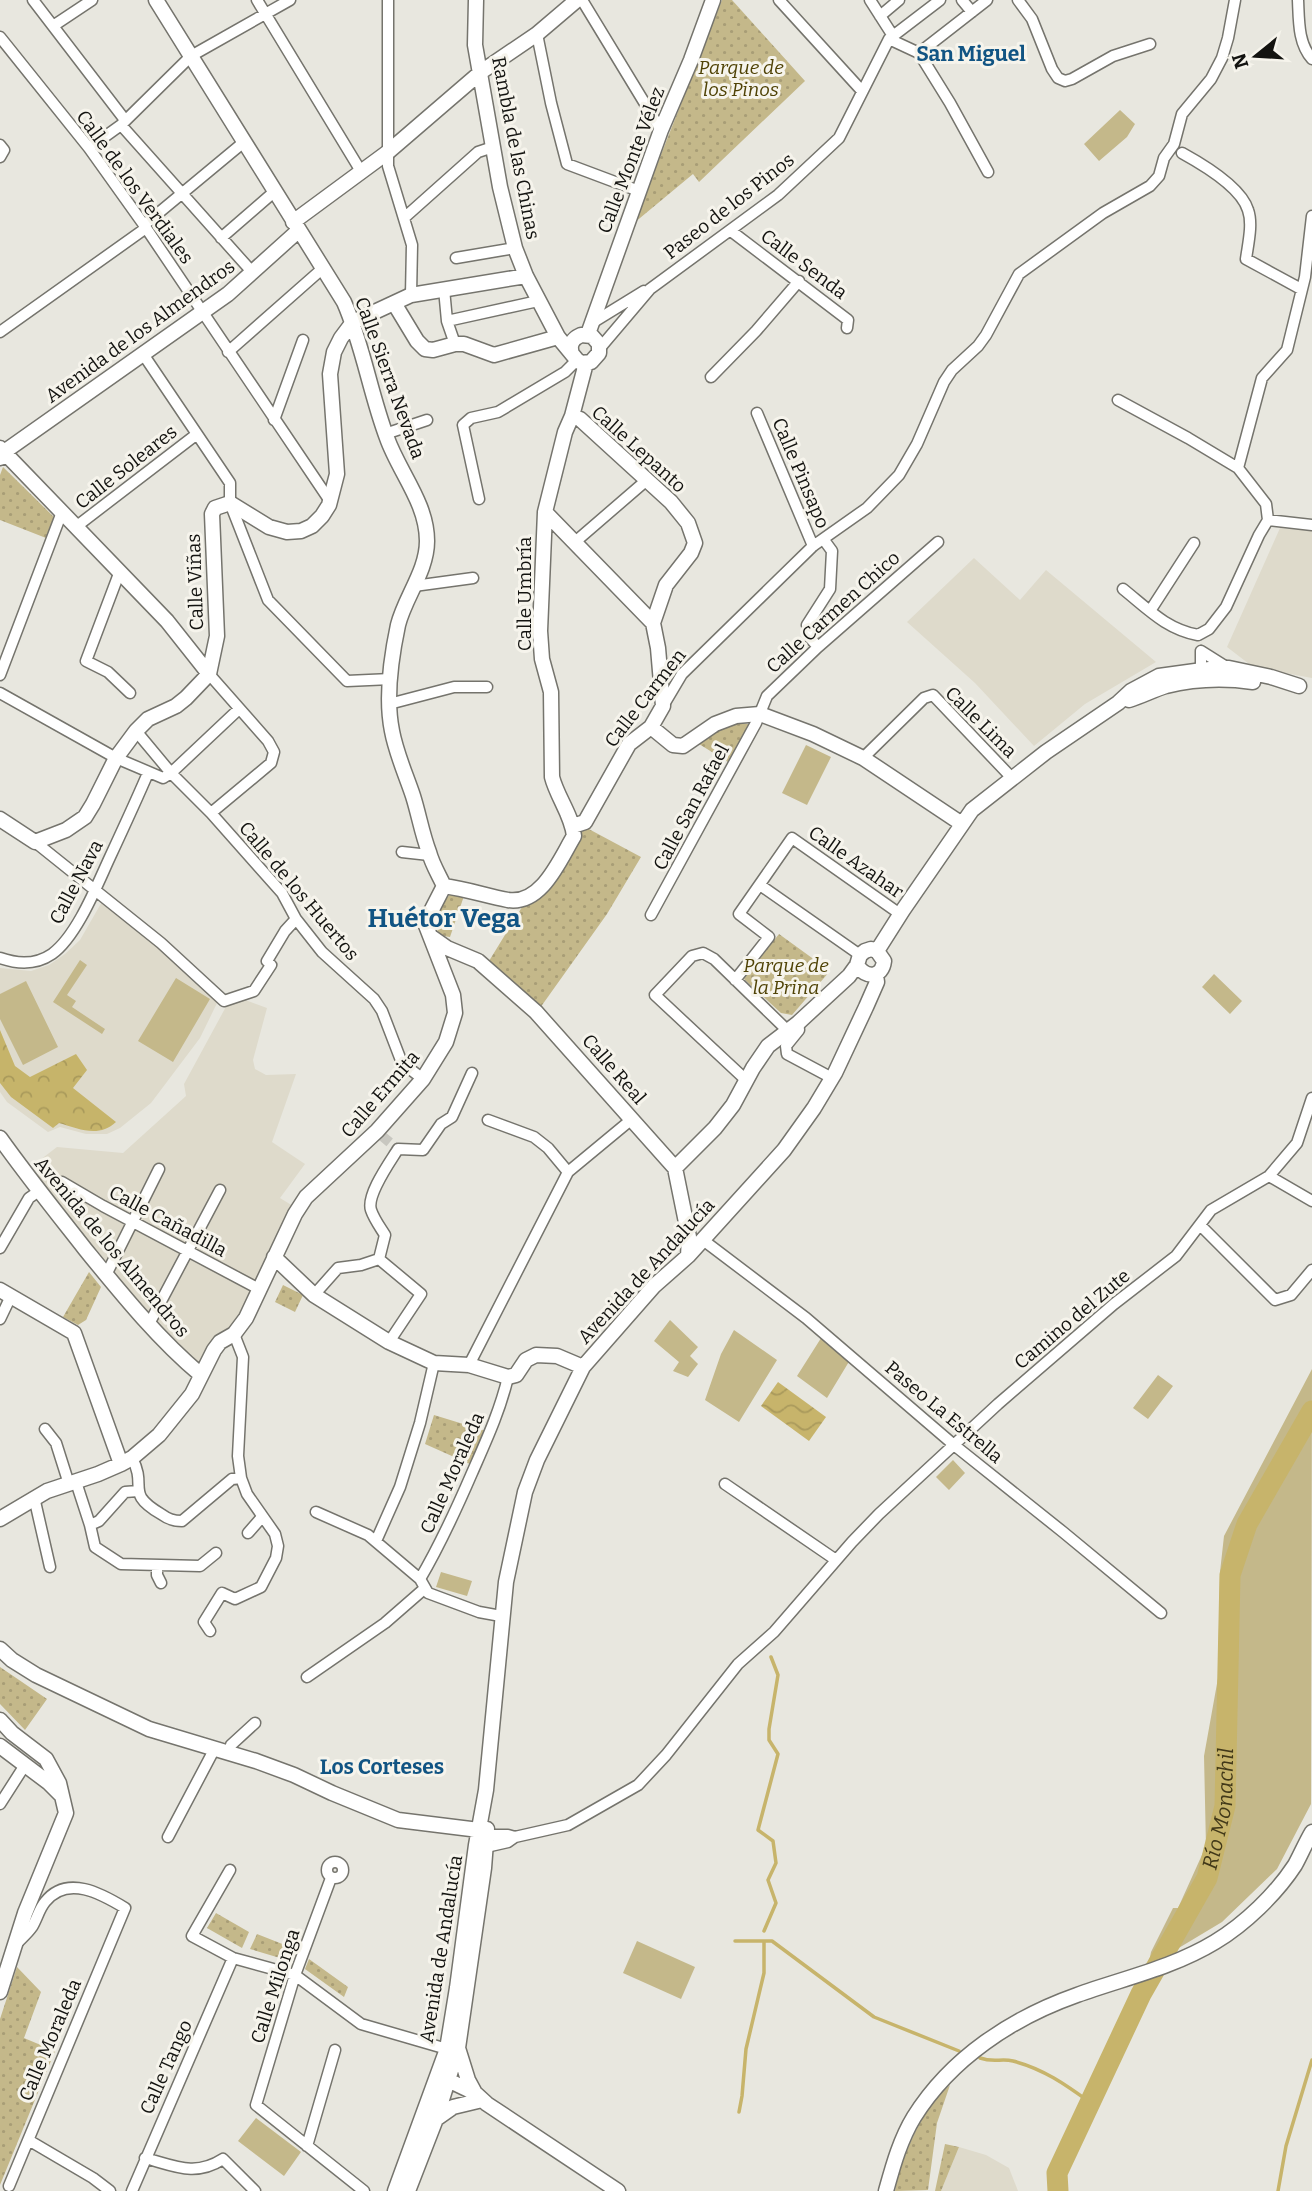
<svg xmlns="http://www.w3.org/2000/svg" width="1312" height="2191" viewBox="0 0 1312 2191" font-family="Bitter,serif">
  <style>
    .built { fill: #dedacb }
    .grass { fill: #c4b88a }
    .forest { fill: url(#forest-crowns) }
    .park { fill: url(#park-dots) }
    .water { fill: url(#water-waves) }
    .lines { fill: none; stroke-linecap: round; stroke-linejoin: round }
    .stream { stroke: #c7b46b; stroke-width: 3.5 }
    .river { stroke: #c7b46b; stroke-width: 21 }
    .street-tunnel { stroke: #c8c7c0; stroke-width: 10; stroke-dasharray: 10 5; stroke-linecap: butt }
    .street-casing { stroke: #75746d; stroke-width: 13 }
    .secondary-casing { stroke: #75746d; stroke-width: 17 }
    .street { stroke: #fff; stroke-width: 10 }
    .secondary { stroke: #fff; stroke-width: 14 }
    .labels { text-anchor: middle; dominant-baseline: central; stroke-width: 6; stroke-linejoin: round; paint-order: stroke }
    .park-label { font-size: 19px; font-style: italic; fill: #4f4205; stroke: #f6f4ec }
    .street-label { font-size: 19px; fill: #131310; stroke: #f6f4ec }
    .neighbourhood-label { font-size: 21px; font-weight: bold; fill: #115483; stroke: #f6f4ec }
    .water-label { font-size: 21px; font-style: italic; fill: #423919; stroke: #f6f4ec }
    .district-label { font-size: 26px; font-weight: bold; fill: #115483; stroke: #f6f4ec }
  </style>
  <defs>
    <pattern id="forest-crowns" width="20" height="18" patternUnits="userSpaceOnUse" patternTransform="scale(1.75)"><rect width="20" height="18" fill="#c6b46a"/><path d="M2 6a3 3 0 1 1 6 0M12 15a3 3 0 1 1 6 0" fill="none" stroke="#a99a5b"/></pattern>
    <pattern id="park-dots" width="8" height="8" patternUnits="userSpaceOnUse" patternTransform="scale(1.75)"><rect width="8" height="8" fill="#c4b88a"/><path d="M2 2h.1M6 6h.1" fill="none" stroke="#a89d76" stroke-width="1.8" stroke-linecap="round"/></pattern>
    <pattern id="water-waves" width="16" height="10" patternUnits="userSpaceOnUse" patternTransform="scale(1.75)"><rect width="16" height="10" fill="#c7b46b"/><path d="M0 5q4-4 8 0t8 0" fill="none" stroke="#aa9a5c"/></pattern>
  </defs>
  <rect width="100%" height="100%" fill="#e8e7df"/>
  <path class="built" d="M 1280,528 L 1312,531 L 1312,678 L 1253,667 L 1227,647 Z
    M 974,558 L 1020,600 L 1046,570 L 1156,662 L 1085,704 L 1034,746 L 975,683 L 907,622 Z
    M 103,900 L 147,935 L 218,1001 L 200,1038 L 151,1103 L 120,1128 L 107,1134 L 86,1134 L 60,1127 L 48,1132 L 7,1102 L 0,1092 L 0,968 L 31,971 L 49,965 L 65,954 L 80,940 Z
    M 240,998 L 267,1008 L 253,1060 L 255,1069 L 266,1075 L 296,1074 L 272,1142 L 305,1164 L 280,1198 L 293,1206 L 245,1312 L 202,1361 L 193,1362 L 104,1262 L 40,1183 L 36,1163 L 57,1147 L 123,1153 L 186,1096 L 184,1084 L 228,1003 Z
    M 959,2147 L 986,2155 L 1009,2168 L 1018,2191 L 941,2191 Z"/>
  <path class="grass" d="M 1120,110 L 1135,124 L 1127,137 L 1099,161 L 1084,144 Z
    M 806,745 L 831,757 L 807,805 L 782,793 Z
    M 80,960 L 87,965 L 67,995 L 76,1001 L 72,1007 L 105,1029 L 102,1034 L 53,1002 Z
    M 1214,974 L 1242,1001 L 1230,1014 L 1202,987 Z
    M 176,978 L 210,999 L 173,1062 L 138,1041 Z
    M 26,981 L 58,1047 L 23,1065 L 0,1019 L 0,994 Z
    M 670,1320 L 698,1347 L 690,1356 L 698,1364 L 688,1377 L 673,1371 L 679,1362 L 654,1341 Z
    M 734,1330 L 777,1360 L 739,1422 L 705,1400 L 721,1354 Z
    M 823,1335 L 850,1360 L 827,1398 L 797,1376 Z
    M 1312,1369 L 1311,1804 L 1277,1869 L 1222,1922 L 1172,1952 L 1149,1962 L 1151,1952 L 1173,1908 L 1178,1908 L 1206,1846 L 1204,1756 L 1218,1678 L 1220,1572 L 1224,1536 Z
    M 1158,1375 L 1173,1386 L 1148,1419 L 1133,1408 Z
    M 953,1460 L 965,1473 L 949,1490 L 936,1477 Z
    M 441,1572 L 472,1581 L 467,1596 L 436,1587 Z
    M 637,1941 L 695,1967 L 681,1999 L 623,1973 Z
    M 256,2118 L 301,2152 L 284,2176 L 238,2141 Z"/>
  <path class="forest" d="M 0,1030 L 15,1066 L 30,1077 L 76,1054 L 87,1070 L 73,1088 L 116,1122 C 99,1138 79,1129 59,1123 L 53,1128 L 11,1097 L 0,1083 Z"/>
  <path class="park" d="M 722,0 L 732,0 L 805,81 L 699,182 L 693,174 L 634,223 Z
    M 3,467 L 54,517 L 46,538 L 0,520 L 0,475 Z
    M 734,723 L 749,724 L 728,762 L 699,744 L 707,736 Z
    M 585,827 L 641,857 L 607,914 L 540,1008 L 489,961 L 522,907 L 544,886 Z
    M 452,893 L 465,893 L 450,937 C 424,935 439,903 452,893 Z
    M 779,934 L 830,971 L 792,1015 L 781,1013 L 744,979 Z
    M 89,1272 L 101,1287 L 86,1320 L 78,1325 L 63,1317 Z
    M 283,1285 L 303,1295 L 295,1312 L 275,1302 Z
    M 434,1415 L 486,1431 L 472,1465 L 425,1444 Z
    M 0,1667 L 47,1699 L 25,1730 L 0,1704 Z
    M 216,1913 L 249,1932 L 242,1948 L 207,1928 Z
    M 257,1934 L 295,1949 L 290,1961 L 250,1949 Z
    M 309,1959 L 348,1987 L 344,1997 L 305,1969 Z
    M 17,1967 L 41,1992 L 24,2038 L 55,2051 L 0,2185 L 0,2019 Z
    M 950,2085 L 937,2123 L 928,2190 L 895,2191 C 901,2158 923,2106 950,2085 Z
    M 945,2144 L 959,2147 L 941,2191 L 935,2191 Z"/>
  <path class="water" d="M 778,1382 L 826,1417 L 809,1441 L 761,1406 Z"/>
  <g class="lines">
    <path class="stream" d="M 764,1931 L 776,1903 L 768,1880 L 776,1863 L 773,1841 L 758,1830 L 778,1754 L 769,1740 L 769,1729 L 778,1675 L 771,1657
      M 735,1941 L 772,1941 L 874,2017 L 959,2051
      M 980,2058 C 994,2063 1001,2058 1013,2061 C 1044,2069 1066,2085 1091,2103
      M 739,2112 L 742,2096 L 746,2049 L 764,1973 L 764,1942
      M 1278,2191 L 1286,2146 L 1312,2060"/>
    <path class="river" id="s1" d="M 1058,2191 L 1057,2173 L 1141,1994 L 1207,1878 L 1225,1806 L 1230,1575 L 1247,1524 L 1312,1411"/>
    <path class="street-tunnel" d="M 382,1136 L 394,1146"/>
    <g class="street-casing">
      <path id="street" d="M 33,0 L 125,120
        M 257,0 L 362,173
        M 388,0 L 388,166 L 412,245 L 411,295
        M 582,0 L 661,130
        M 779,0 L 862,91
        M 870,0 L 893,36
        M 962,0 L 972,12
        M 1018,0 L 1032,19 L 1052,69 L 1058,78 L 1065,81 L 1072,79 L 1113,56 L 1150,44
        M 1298,0 C 1299,21 1298,43 1312,59
        M 880,16 L 899,0
        M 53,26 L 92,0
        M 537,34 L 551,103 L 567,164 L 639,191
        M 0,37 L 89,148 L 144,225 L 330,501
        M 889,39 L 919,53 L 987,0
        M 919,53 L 950,103 L 988,172
        M 121,125 L 253,273
        M 0,145 L 4,150 L 0,157
        M 89,148 L 121,125 L 191,56 L 290,0
        M 1182,153 C 1202,164 1241,187 1248,210 C 1253,224 1248,244 1246,259 L 1301,289
        M 404,218 L 478,152 L 493,147
        M 144,225 L 244,142
        M 731,231 L 848,320 L 847,328
        M 221,238 L 274,192
        M 456,258 L 515,248
        M 444,289 L 447,321 L 455,344
        M 447,321 L 538,301
        M 592,323 L 644,291
        M 0,332 L 146,228
        M 600,348 L 650,289 L 778,195 L 839,138 L 889,39 L 940,0
        M 228,352 L 322,269
        M 143,354 L 230,483 L 230,503 L 268,600 L 347,681 L 391,679
        M 711,377 L 756,331 L 799,281
        M 1118,400 L 1188,438 L 1238,468 L 1266,504 L 1268,520 L 1259,535 L 1226,607 L 1209,629 L 1198,635
        M 757,413 L 813,546
        M 274,420 L 303,340
        M 385,434 L 427,420
        M 1238,468 L 1262,378 L 1287,350 L 1305,277 L 1312,216
        M 479,499 L 463,425 L 471,418 L 498,412 L 565,372 L 577,360
        M 1268,520 L 1312,525
        M 77,526 L 197,434
        M 575,542 L 648,479
        M 120,571 L 86,661 L 108,672 L 130,693
        M 414,586 L 473,578
        M 1123,589 C 1148,609 1166,629 1198,635
        M 1150,611 L 1194,543
        M 818,647 L 811,639 L 807,625 L 830,589 L 832,551 L 824,540
        M 1201,651 L 1201,664 L 1209,673
        M 1201,651 L 1228,668
        M 209,674 L 268,741 L 274,752 L 271,763 L 211,813
        M 0,675 L 62,512
        M 0,693 L 116,758 L 163,778 L 171,773 L 239,709
        M 389,704 L 454,687 L 487,687
        M 663,706 L 682,674 L 813,546 L 867,508 L 899,475 L 917,444 L 944,382 L 952,370 L 978,346 L 986,335 L 1019,274 L 1103,213 L 1150,186 L 1159,176 L 1164,158 L 1174,144 L 1182,114 L 1211,79 L 1222,58 L 1228,38 L 1235,0
        M 136,731 L 171,773 L 211,813 L 282,893 L 296,919 L 322,952 L 374,999 L 382,1011 L 402,1063 L 423,1079
        M 863,758 L 924,698 L 933,695 L 1012,778
        M 35,842 L 161,943 L 224,1001 L 254,991 L 271,965 L 267,961 L 285,931 L 296,919
        M 402,852 L 429,855
        M 760,885 L 860,955
        M 651,915 L 756,723 L 767,696 L 818,647 L 938,542
        M 0,958 C 17,964 36,965 52,954 C 77,936 97,885 110,857 C 123,829 136,801 148,773
        M 735,980 L 769,937 L 739,914 L 792,838 L 900,914
        M 798,1023 L 799,1030 L 786,1046 L 787,1054 L 832,1078
        M 746,1080 L 655,995 L 692,956 L 703,953 L 714,959 L 787,1030
        M 488,1120 L 534,1137 L 548,1148 L 568,1172
        M 1269,1176 L 1312,1201
        M 62,1182 L 103,1206 L 259,1289
        M 1200,1225 L 1275,1300 L 1291,1295 L 1312,1270
        M 703,1240 L 806,1318 L 954,1445 L 1063,1532 L 1161,1613
        M 0,1248 L 29,1198 L 39,1191
        M 379,1259 L 421,1294 L 389,1342
        M 106,1275 L 159,1169
        M 314,1295 L 338,1268 L 361,1265 L 379,1259 L 385,1235 C 380,1227 374,1219 371,1210 C 366,1195 390,1162 398,1149 L 423,1150 L 441,1124 L 452,1117 L 472,1073
        M 0,1319 L 11,1296
        M 149,1324 L 220,1190
        M 469,1365 L 568,1172 L 632,1119
        M 45,1429 L 56,1443 L 69,1484
        M 132,1458 C 148,1488 124,1492 161,1514 C 168,1519 173,1521 182,1521 L 232,1479 L 241,1478
        M 76,1482 L 90,1525 L 95,1547 L 121,1564 L 200,1566 L 216,1553
        M 725,1484 L 836,1560
        M 34,1497 L 50,1567
        M 316,1512 L 368,1535 L 420,1579 L 428,1593 L 479,1612 L 501,1616
        M 90,1525 L 99,1521 L 125,1492 L 138,1491
        M 248,1533 L 262,1517
        M 376,1541 L 400,1487 L 420,1423 L 434,1363
        M 157,1565 L 157,1575 L 161,1583
        M 420,1579 C 440,1545 456,1510 472,1473 C 486,1441 500,1411 508,1377
        M 210,1631 L 204,1622 L 222,1593 L 235,1599 L 261,1587 L 276,1558 L 278,1546 L 275,1534 L 247,1494 L 241,1478 L 238,1456 L 243,1357 L 234,1334
        M 307,1677 L 385,1623 L 424,1589
        M 229,1752 L 231,1745 L 255,1723
        M 0,1804 L 25,1765
        M 487,1835 L 508,1835 L 515,1837
        M 168,1837 L 215,1748
        M 486,1847 L 508,1842 L 515,1837 L 568,1825 L 638,1785 L 666,1755 L 738,1664 L 774,1632 L 852,1542 L 879,1514 L 998,1404 L 1114,1304 L 1176,1256 L 1211,1210 L 1269,1176 L 1297,1143 L 1312,1098
        M327 1870a8 8 0 1 1 16 0a8 8 0 1 1-16 0Z
        M 230,1870 L 192,1936 L 233,1958 L 295,1975 L 361,2024 L 447,2049
        M 331,1878 L 295,1975 L 256,2105 L 364,2191
        M 30,2141 L 93,2178 L 110,2191
        M 307,2146 L 335,2050
        M 145,2158 C 175,2166 195,2177 223,2159 L 255,2191
        M 9,2186 L 125,1908 C 102,1894 67,1874 45,1902 C 39,1909 37,1919 32,1927 C 28,1933 22,1938 17,1943
        M 132,2191 L 233,1958"/>
    </g>
    <g class="secondary-casing">
      <path id="secondary" d="M 156,0 L 344,302 C 363,345 370,393 387,438 C 399,472 427,503 427,541 C 427,571 405,597 398,625 C 391,658 385,697 392,731 C 396,753 406,775 413,796 C 419,815 422,834 429,852 C 432,864 439,875 444,886
        M 476,0 L 475,45 L 500,187 L 515,248 L 526,276 L 558,337 L 577,360 L 581,363 L 591,362 L 599,353 L 599,344 L 592,336 L 581,335 C 572,339 569,345 572,354
        M 293,222 L 388,152 L 481,72 L 537,34 L 577,0
        M 394,303 L 417,341 L 425,349 L 433,350 L 455,344 L 464,344 L 494,355 L 558,337
        M 588,334 L 661,130 L 691,60 L 713,0
        M 572,416 L 580,419 L 671,502 L 688,523 L 695,543 L 691,553 L 666,585 L 653,623
        M 0,448 L 167,621 L 209,674
        M 0,458 L 4,452 L 228,294 L 298,231
        M 545,512 L 653,623 L 658,648 L 663,706 L 651,727 L 629,744 L 585,822 L 573,826
        M 1129,700 C 1142,696 1153,690 1166,686 C 1194,679 1224,678 1253,682
        M 651,727 L 673,745 L 683,746 L 715,724 L 736,716 L 760,714 L 813,734 L 863,758 L 962,824
        M 0,819 L 35,842 L 66,830 L 85,817 L 93,804 L 116,758 L 136,731 L 148,719 L 176,706 L 186,698 L 209,674 L 217,636 L 212,514 L 215,508 L 230,503 L 269,527 L 287,532 L 301,531 L 312,526 L 322,516 L 329,505 L 337,474 L 330,374 L 334,352 L 341,338 L 353,322 L 411,295 L 526,276
        M 444,886 C 466,889 487,896 508,900 C 542,905 560,859 574,836 C 572,815 557,797 552,777 L 551,692 L 542,659 L 540,631 L 545,512 L 565,432 L 572,416 L 586,363
        M 430,936 L 447,948 L 478,961 L 536,1012 L 675,1168 L 689,1237 L 688,1256
        M 877,951 L 903,910 L 972,810 L 1046,752 L 1118,703 L 1131,691 L 1159,676 L 1217,668 L 1229,668 L 1271,677 L 1299,686
        M 0,1138 C 27,1176 56,1212 85,1249 C 121,1293 157,1338 201,1375
        M 675,1168 L 715,1128 L 733,1105 L 753,1068 L 768,1046 L 798,1023 L 849,976 L 857,965 L 860,955 L 865,951 L 871,949 L 877,951 L 884,961 C 882,978 866,979 857,965
        M 274,1257 L 314,1295 L 389,1342 L 434,1363 L 469,1365 L 508,1377 L 516,1375 L 526,1360 L 536,1355 L 557,1356 L 583,1367
        M 0,1290 L 74,1333 L 121,1464
        M 0,1519 L 47,1491 L 98,1474 L 121,1464 L 132,1458 L 159,1435 L 192,1394 L 214,1350 L 220,1342 L 234,1334 L 246,1318 L 295,1214 L 306,1197 L 377,1131 L 423,1079 L 446,1042 L 455,1013 L 453,995 L 425,923 L 444,886
        M 0,1649 L 12,1660 L 36,1675 L 149,1729 L 256,1761 L 294,1775 L 332,1793 L 398,1820 L 487,1831
        M 0,1720 L 12,1733 L 46,1759 L 59,1783 L 66,1813 L 25,1913 L 0,1992
        M 0,1746 L 49,1783 L 60,1794
        M 458,2048 L 468,2080 L 475,2093
        M 450,2081 L 475,2093 L 487,2104 L 618,2191
        M 436,2119 L 453,2107 L 478,2101
        M 395,2191 L 447,2049 L 457,1988 L 476,1845 L 486,1790 L 506,1582 L 525,1492 L 537,1460 L 583,1367 L 654,1286 L 688,1256 L 784,1150 L 814,1108 L 835,1073 L 866,1007 L 877,982 L 876,975
        M 408,2191 L 436,2119 L 458,2048 L 484,1868 L 487,1829
        M 886,2191 C 893,2166 900,2140 914,2117 C 951,2058 1012,2018 1077,1995 C 1124,1978 1172,1968 1215,1942 C 1245,1924 1276,1894 1295,1865 C 1301,1854 1306,1842 1312,1832"/>
    </g>
    <use href="#street" class="street"/>
    <use href="#secondary" class="secondary"/>
  </g>
  <g class="labels">
    <g class="park-label">
      <text x="741" y="67">Parque de<tspan x="741" dy="22">los Pinos</tspan></text>
      <text x="786" y="965">Parque de<tspan x="786" dy="22">la Prina</tspan></text>
    </g>
    <g class="street-label">
      <text transform="translate(516 148) rotate(79)">Rambla de las Chinas</text>
      <text transform="translate(631 160) rotate(-69)">Calle Monte Vélez</text>
      <text transform="translate(135 187) rotate(54)">Calle de los Verdiales</text>
      <text transform="translate(729 206) rotate(-38)">Paseo de los Pinos</text>
      <text transform="translate(804 264) rotate(37)">Calle Senda</text>
      <text transform="translate(140 331) rotate(-36)">Avenida de los Almendros</text>
      <text transform="translate(390 378) rotate(70)">Calle Sierra Nevada</text>
      <text transform="translate(639 449) rotate(42)">Calle Lepanto</text>
      <text transform="translate(126 467) rotate(-38)">Calle Soleares</text>
      <text transform="translate(801 473) rotate(67)">Calle Pinsapo</text>
      <text transform="translate(195 582) rotate(-92)">Calle Viñas</text>
      <text transform="translate(524 594) rotate(-90)">Calle Umbría</text>
      <text transform="translate(833 612) rotate(-42)">Calle Carmen Chico</text>
      <text transform="translate(645 698) rotate(-52)">Calle Carmen</text>
      <text transform="translate(981 722) rotate(45)">Calle Lima</text>
      <text transform="translate(691 807) rotate(-62)">Calle San Rafael</text>
      <text transform="translate(856 862) rotate(35)">Calle Azahar</text>
      <text transform="translate(76 882) rotate(-62)">Calle Nava</text>
      <text transform="translate(299 891) rotate(50)">Calle de los Huertos</text>
      <text transform="translate(614 1069) rotate(49)">Calle Real</text>
      <text transform="translate(380 1094) rotate(-49)">Calle Ermita</text>
      <text transform="translate(168 1221) rotate(28)">Calle Cañadilla</text>
      <text transform="translate(112 1247) rotate(50)">Avenida de los Almendros</text>
      <text transform="translate(646 1271) rotate(-47)">Avenida de Andalucía</text>
      <text transform="translate(1072 1319) rotate(-40)">Camino del Zute</text>
      <text transform="translate(944 1412) rotate(40)">Paseo La Estrella</text>
      <text transform="translate(452 1473) rotate(-66)">Calle Moraleda</text>
      <text transform="translate(441 1949) rotate(-81)">Avenida de Andalucía</text>
      <text transform="translate(275 1986) rotate(-72)">Calle Milonga</text>
      <text transform="translate(50 2040) rotate(-67)">Calle Moraleda</text>
      <text transform="translate(166 2067) rotate(-66)">Calle Tango</text>
    </g>
    <g class="neighbourhood-label">
      <text x="971" y="54">San Miguel</text>
      <text x="382" y="1767">Los Corteses</text>
    </g>
    <g class="water-label">
      <text stroke="none"><textPath href="#s1" startOffset="420">Río Monachil</textPath></text>
    </g>
    <g class="district-label">
      <text x="444" y="918">Huétor Vega</text>
    </g>
  </g>
  <g transform="translate(1256 56) rotate(252)" stroke="#f6f4ec" stroke-width="5" paint-order="stroke">
  <path d="M0-5L12 26L0 18L-12 26Z" fill="#131310"/>
  <text y="-10" font-size="19" font-weight="bold" text-anchor="middle" fill="#131310">N</text>
  </g>
</svg>
